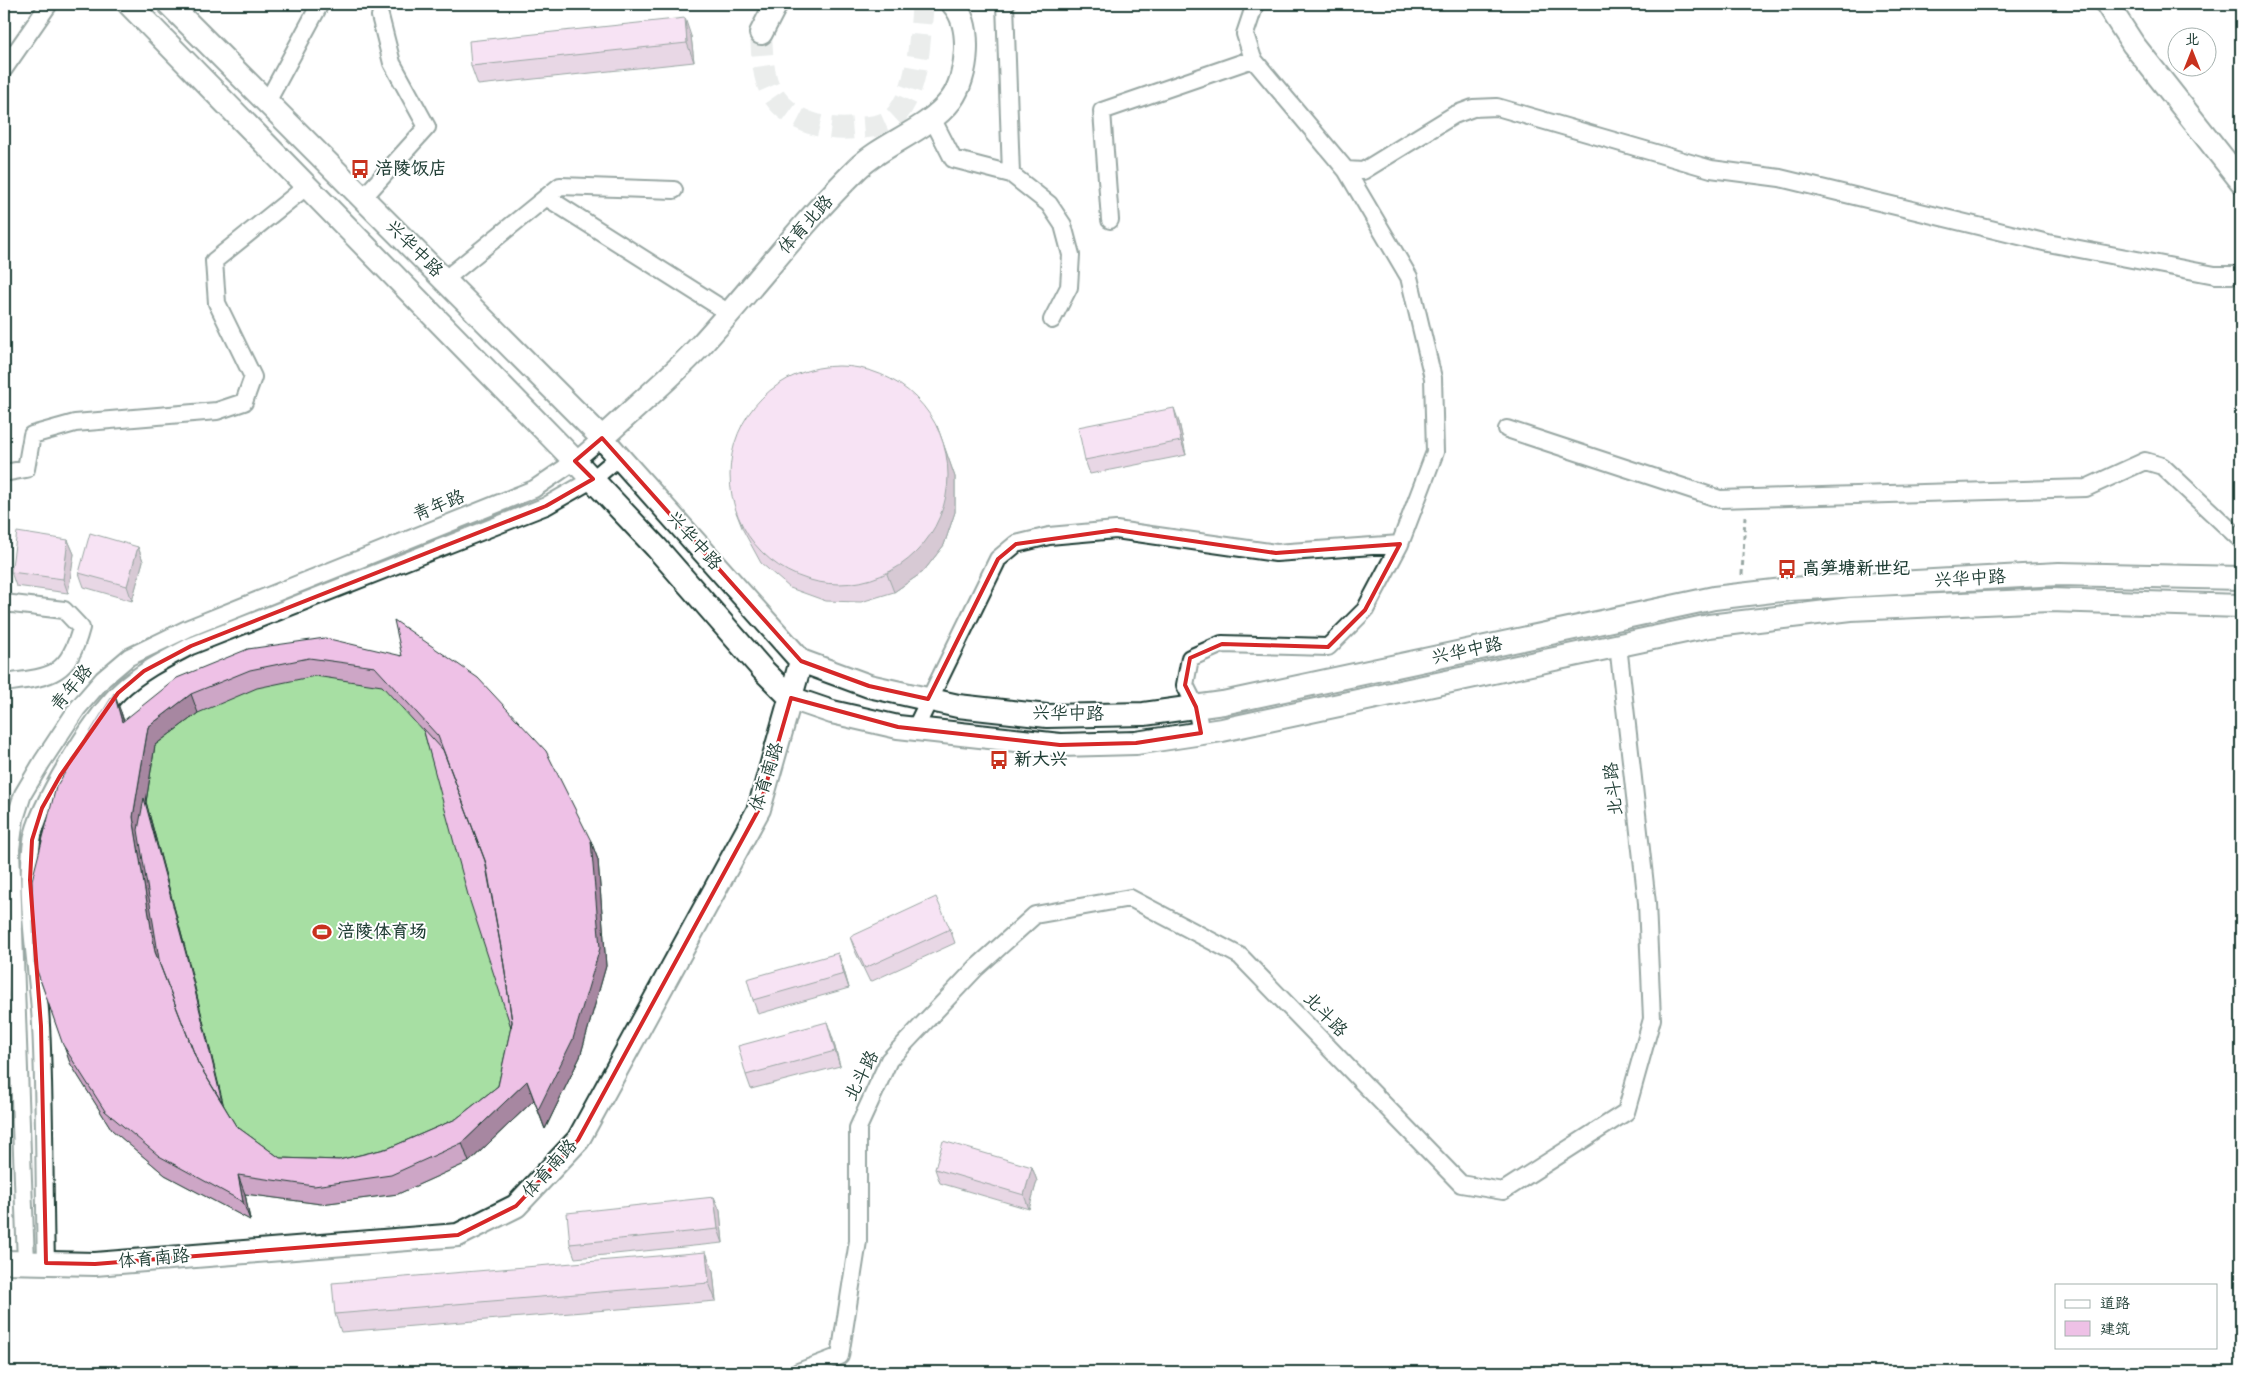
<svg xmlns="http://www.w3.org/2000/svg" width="2245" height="1376" viewBox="0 0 2245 1376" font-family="Mynerve,'LXGW WenKai TC',sans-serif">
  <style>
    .garden { fill: #a7dfa3; stroke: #638e6c }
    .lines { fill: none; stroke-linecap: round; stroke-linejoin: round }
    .secondary-tunnel { stroke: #d2d8d6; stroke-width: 22; stroke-dasharray: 22 11; stroke-linecap: butt }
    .street-casing { stroke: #1f3d34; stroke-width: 20 }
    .secondary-casing { stroke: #1f3d34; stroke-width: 26 }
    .path { stroke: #1f3d34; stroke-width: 3; stroke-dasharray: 5 4; stroke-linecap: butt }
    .street { stroke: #fff; stroke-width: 16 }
    .secondary { stroke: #fff; stroke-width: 22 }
    .wall { fill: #cda6c6; stroke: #1f3d34; fill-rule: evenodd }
    .shaded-wall { fill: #a787a1; stroke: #1f3d34 }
    .building { fill: #eec1e6; stroke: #1f3d34; fill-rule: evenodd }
    .marked { fill: none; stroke: #d62828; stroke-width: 4; stroke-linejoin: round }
    .labels { text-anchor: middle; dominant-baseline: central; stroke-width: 4; stroke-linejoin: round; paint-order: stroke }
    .poi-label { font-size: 18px; font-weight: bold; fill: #1f3d34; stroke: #fff; text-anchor: start }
    .street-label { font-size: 18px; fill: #1f3d34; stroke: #fff }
  </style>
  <rect width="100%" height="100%" fill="#fff"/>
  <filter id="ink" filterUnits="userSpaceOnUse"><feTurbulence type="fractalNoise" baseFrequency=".02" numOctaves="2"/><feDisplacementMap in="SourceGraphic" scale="10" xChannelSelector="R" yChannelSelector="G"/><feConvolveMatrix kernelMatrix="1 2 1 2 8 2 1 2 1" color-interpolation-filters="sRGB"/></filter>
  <g filter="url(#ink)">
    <path class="garden" d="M 254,667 L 408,675 L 580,1057 L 545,1129 L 534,1100 L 469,1162 L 398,1194 L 321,1204 L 245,1194 L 250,1220 L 165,1175 L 112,1130 L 70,1063 L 41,980 L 129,740 Z"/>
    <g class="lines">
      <path class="secondary-tunnel" d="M 761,33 C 762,49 762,66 767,82 C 779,118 821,132 855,128 C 870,127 886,127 897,114 C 920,85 919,40 923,4"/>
      <g class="street-casing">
        <path id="street" d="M 1005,4 L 1011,174
          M 1255,4 L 1245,34 L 1253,59 L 1346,170 L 1363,171 L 1454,115 L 1473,108 L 1497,107 L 1711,169 L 1780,178 L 2048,243 L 2215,275 L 2241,275
          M 4,69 L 49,4
          M 267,102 L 320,4
          M 932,118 L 953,159 L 1011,174 L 1049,204 L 1063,225 L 1071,255 L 1069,287 L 1052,320
          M 546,197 L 729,313
          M 363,198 L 427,127 L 392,63 L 380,16
          M 1110,220 L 1102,111 L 1253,59
          M 444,280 L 560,186 L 674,190
          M 1507,429 L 1720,499 L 2086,488 L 2145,461 L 2162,466 L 2241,540
          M 4,473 L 26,469 L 32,435 L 75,423 L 217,411 L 244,402 L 253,377 L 217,303 L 214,261 L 307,186
          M 4,603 L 64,610 L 81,628 C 68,677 50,677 4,683
          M 915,729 L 998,559 L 1016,544 L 1049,536 L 1116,530 L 1276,553 L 1400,544
          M 1201,733 L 1196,707 L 1185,685 L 1190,658 L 1222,644 L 1328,647 L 1365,610 L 1400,544 L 1435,452 L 1433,378 L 1409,277 L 1346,170
          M 26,1263 L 11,849 L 15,819 L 23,794 L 42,762 L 77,709 L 103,679 L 129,657 L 189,628 L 534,489 L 575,461 L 602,438
          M 46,1263 C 44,1184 45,1104 41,1025 C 38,966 24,900 32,841 C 37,806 93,717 119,692 C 140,672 166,659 191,646 L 546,506 L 593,479 L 619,457
          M 798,1372 L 840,1356 L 858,1241 L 858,1128 L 889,1060 L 976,968 L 1035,915 L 1130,898 L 1240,956 L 1461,1184 L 1503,1191 L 1626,1112 L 1652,1019 L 1647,903 L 1618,645"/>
      </g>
      <g class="secondary-casing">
        <path id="secondary" d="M 129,4 L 575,461 L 656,547 L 763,670 L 791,698 L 832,712 L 898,727 L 1060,745 L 1136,743 L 1222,730 L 1709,626 L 1851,609 L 2050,600 L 2241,606
          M 169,4 L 602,438 L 801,661 L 869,686 L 958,706 L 1047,716 L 1144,714 L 1223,703 L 1714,598 L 1790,589 L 2059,574 L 2241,578
          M 2107,4 L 2133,44 L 2241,181
          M 761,33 L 776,4
          M 602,438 C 635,407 671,378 701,345 C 754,287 801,224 857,169 C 882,144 928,130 951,100 C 968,77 973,26 953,4
          M 4,1262 L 95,1264 L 458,1235 L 516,1206 L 578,1140 L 759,809 L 801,661"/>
      </g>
      <path class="path" d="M 1742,575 L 1745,516"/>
      <use href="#street" class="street"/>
      <use href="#secondary" class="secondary"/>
    </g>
    <path class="wall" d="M 691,36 L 694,62 L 478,85 L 471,66 Z
      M 1179,422 L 1186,455 L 1090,474 L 1085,460 Z
      M 937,426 L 955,477 L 955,512 L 944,545 L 923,572 L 894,592 L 861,602 L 826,601 L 790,588 L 761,563 L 743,530 L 736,512 Z
      M 68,540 L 74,554 L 68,593 L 16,586 L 11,572 Z
      M 138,547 L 143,561 L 132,601 L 84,587 L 79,573 Z
      M 248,649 L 402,656 L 591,841 L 598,860 L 606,966 L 580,1057 L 545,1129 L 534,1100 L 469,1162 L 398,1194 L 321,1204 L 245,1194 L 250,1220 L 165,1175 L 112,1130 L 70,1063 L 34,962 L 121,712 L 124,721 ZM 315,676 L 382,686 L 424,732 L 511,1027 L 498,1086 L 456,1119 L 389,1148 L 339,1160 L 280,1158 L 236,1126 L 223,1104 L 188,959 L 146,802 L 155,745 L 198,713 L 257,688 Z
      M 950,929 L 955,943 L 870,982 L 855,951 L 850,937 Z
      M 838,953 L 843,967 L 849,988 L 758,1014 L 753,1000 Z
      M 832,1036 L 840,1066 L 751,1089 L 746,1075 Z
      M 1032,1167 L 1037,1181 L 1029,1209 L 940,1183 L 935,1169 Z
      M 714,1197 L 720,1211 L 723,1243 L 575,1258 L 570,1244 Z
      M 706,1252 L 713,1271 L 716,1301 L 341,1332 L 335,1314 Z"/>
    <path class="shaded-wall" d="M 685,18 L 691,36 L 694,62 L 687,43 Z
      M 1174,408 L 1179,422 L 1186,455 L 1181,441 Z
      M 937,426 L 955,477 L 955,512 L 944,545 L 923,572 L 894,592 L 887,574 Z
      M 68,540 L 74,554 L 68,593 L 63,579 Z
      M 138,547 L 143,561 L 132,601 L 127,586 Z
      M 114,693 L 121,712 L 129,740 L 122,722 Z
      M 191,694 L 198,713 L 155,745 L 146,802 L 188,959 L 226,1115 L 162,971 L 155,952 L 133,817 L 148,727 Z
      M 591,841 L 598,860 L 606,966 L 580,1057 L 545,1129 L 538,1110 Z
      M 838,953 L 843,967 L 849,988 L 844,974 Z
      M 827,1022 L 832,1036 L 840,1066 L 835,1051 Z
      M 527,1081 L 534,1100 L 469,1162 L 462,1143 Z
      M 1032,1167 L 1037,1181 L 1029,1209 L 1024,1195 Z
      M 238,1175 L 245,1194 L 250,1220 L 243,1202 Z
      M 714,1197 L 720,1211 L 723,1243 L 718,1229 Z
      M 706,1252 L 713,1271 L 716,1301 L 709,1283 Z"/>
    <path class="building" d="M 685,18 L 687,43 L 471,66 L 469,41 Z
      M730 475a109 109 0 1 1 218 0a109 109 0 1 1-218 0Z
      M 1174,408 L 1181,441 L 1085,460 L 1078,427 Z
      M 17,532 L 68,540 L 63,579 L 11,572 Z
      M 90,533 L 138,547 L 127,586 L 79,573 Z
      M 394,620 L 478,678 L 546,751 L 591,841 L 600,948 L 573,1039 L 538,1110 L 527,1081 L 462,1143 L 391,1175 L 314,1186 L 238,1175 L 243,1202 L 159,1156 L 105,1111 L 63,1045 L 34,962 L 32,880 L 56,787 L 114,693 L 122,722 L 177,678 L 248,649 L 325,638 L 402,656 ZM 309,658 L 375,667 L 438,736 L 485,861 L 503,959 L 512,1022 L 498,1086 L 456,1119 L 389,1148 L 339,1160 L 280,1158 L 236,1126 L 198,1063 L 155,952 L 133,817 L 148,727 L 191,694 L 250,670 Z
      M 423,728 L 443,750 L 486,863 L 503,959 L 512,1022 L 511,1027 L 468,895 Z
      M 144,798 L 186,954 L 222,1102 L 198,1063 L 160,965 L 138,830 Z
      M 936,897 L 950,929 L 865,968 L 850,937 Z
      M 838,953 L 844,974 L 753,1000 L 747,979 Z
      M 827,1022 L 835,1051 L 746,1075 L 738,1046 Z
      M 943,1141 L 1032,1167 L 1024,1195 L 935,1169 Z
      M 714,1197 L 718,1229 L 570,1244 L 567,1213 Z
      M 706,1252 L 709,1283 L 335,1314 L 332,1283 Z"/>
  </g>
  <path d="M0 0H2245V1376H0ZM 602,438 L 801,661 L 869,686 L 928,699 L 998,559 L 1016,544 L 1116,530 L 1276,553 L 1400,544 L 1365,610 L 1328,647 L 1222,644 L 1190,658 L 1185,685 L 1196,707 L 1201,733 L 1136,743 L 1060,745 L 898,727 L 791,698 L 759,809 L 578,1140 L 516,1206 L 458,1235 L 95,1264 L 46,1263 L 41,1026 L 30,880 L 32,840 L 42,808 L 60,776 L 118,693 L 144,671 L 191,646 L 546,506 L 593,479 L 575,461 Z" fill="#fff" fill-opacity=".55" fill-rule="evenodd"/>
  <path class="marked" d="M 602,438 L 801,661 L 869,686 L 928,699 L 998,559 L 1016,544 L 1116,530 L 1276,553 L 1400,544 L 1365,610 L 1328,647 L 1222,644 L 1190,658 L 1185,685 L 1196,707 L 1201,733 L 1136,743 L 1060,745 L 898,727 L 791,698 L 759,809 L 578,1140 L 516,1206 L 458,1235 L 95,1264 L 46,1263 L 41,1026 L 30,880 L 32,840 L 42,808 L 60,776 L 118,693 L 144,671 L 191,646 L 546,506 L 593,479 L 575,461 Z"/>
  <defs>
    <g id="bus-bare" transform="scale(1.5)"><path d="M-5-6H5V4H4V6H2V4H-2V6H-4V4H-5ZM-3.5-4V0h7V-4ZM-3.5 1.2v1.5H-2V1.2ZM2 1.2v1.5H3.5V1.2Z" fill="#c8321e" stroke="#fff" stroke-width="2.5" paint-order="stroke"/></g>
    <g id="stadium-bare" transform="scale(1.5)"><path d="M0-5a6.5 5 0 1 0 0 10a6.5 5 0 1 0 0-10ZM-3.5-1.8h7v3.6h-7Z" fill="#c8321e" stroke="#fff" stroke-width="2.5" paint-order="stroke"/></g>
  </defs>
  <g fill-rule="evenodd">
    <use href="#bus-bare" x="360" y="169"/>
    <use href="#bus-bare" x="1787" y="569"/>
    <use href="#bus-bare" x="999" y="760"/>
    <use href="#stadium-bare" x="322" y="932"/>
  </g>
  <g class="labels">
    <g class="poi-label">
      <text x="375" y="169">涪陵饭店</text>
      <text x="1802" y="569">高笋塘新世纪</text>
      <text x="1014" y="760">新大兴</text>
      <text x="337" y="932">涪陵体育场</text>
    </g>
    <g class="street-label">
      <text transform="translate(806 225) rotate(-48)">体育北路</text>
      <text transform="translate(414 249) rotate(45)">兴华中路</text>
      <text transform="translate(439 506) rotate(-22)">青年路</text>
      <text transform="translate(694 541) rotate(48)">兴华中路</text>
      <text transform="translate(1970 579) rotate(-3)">兴华中路</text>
      <text transform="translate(1467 651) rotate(-12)">兴华中路</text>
      <text transform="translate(72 688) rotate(-50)">青年路</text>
      <text transform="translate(1068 714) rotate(1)">兴华中路</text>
      <text transform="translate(767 777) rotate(-72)">体育南路</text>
      <text transform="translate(1614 789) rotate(-96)">北斗路</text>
      <text transform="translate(1325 1015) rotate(46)">北斗路</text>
      <text transform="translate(862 1076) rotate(-63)">北斗路</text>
      <text transform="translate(550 1169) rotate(-48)">体育南路</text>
      <text transform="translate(154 1259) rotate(-5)">体育南路</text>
    </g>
  </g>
  <rect width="2245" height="1376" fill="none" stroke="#fff" stroke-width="20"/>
  <rect x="10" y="10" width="2225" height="1356" fill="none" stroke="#1f3d34" stroke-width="2" filter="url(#ink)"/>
  <rect x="2055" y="1284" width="162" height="65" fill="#ffffff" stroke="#a5b1ae"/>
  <rect x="2065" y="1300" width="25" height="8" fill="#ffffff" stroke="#a5b1ae"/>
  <text x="2100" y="1308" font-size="15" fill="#1f3d34">道路</text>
  <rect x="2065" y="1321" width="25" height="15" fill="#eec1e6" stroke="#a5b1ae"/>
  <text x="2100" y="1334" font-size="15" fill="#1f3d34">建筑</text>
  <g transform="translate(2192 52)"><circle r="24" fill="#ffffff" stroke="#a5b1ae"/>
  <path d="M0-4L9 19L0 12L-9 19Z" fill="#c8321e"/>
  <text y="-8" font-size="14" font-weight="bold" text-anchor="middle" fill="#1f3d34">北</text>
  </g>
</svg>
